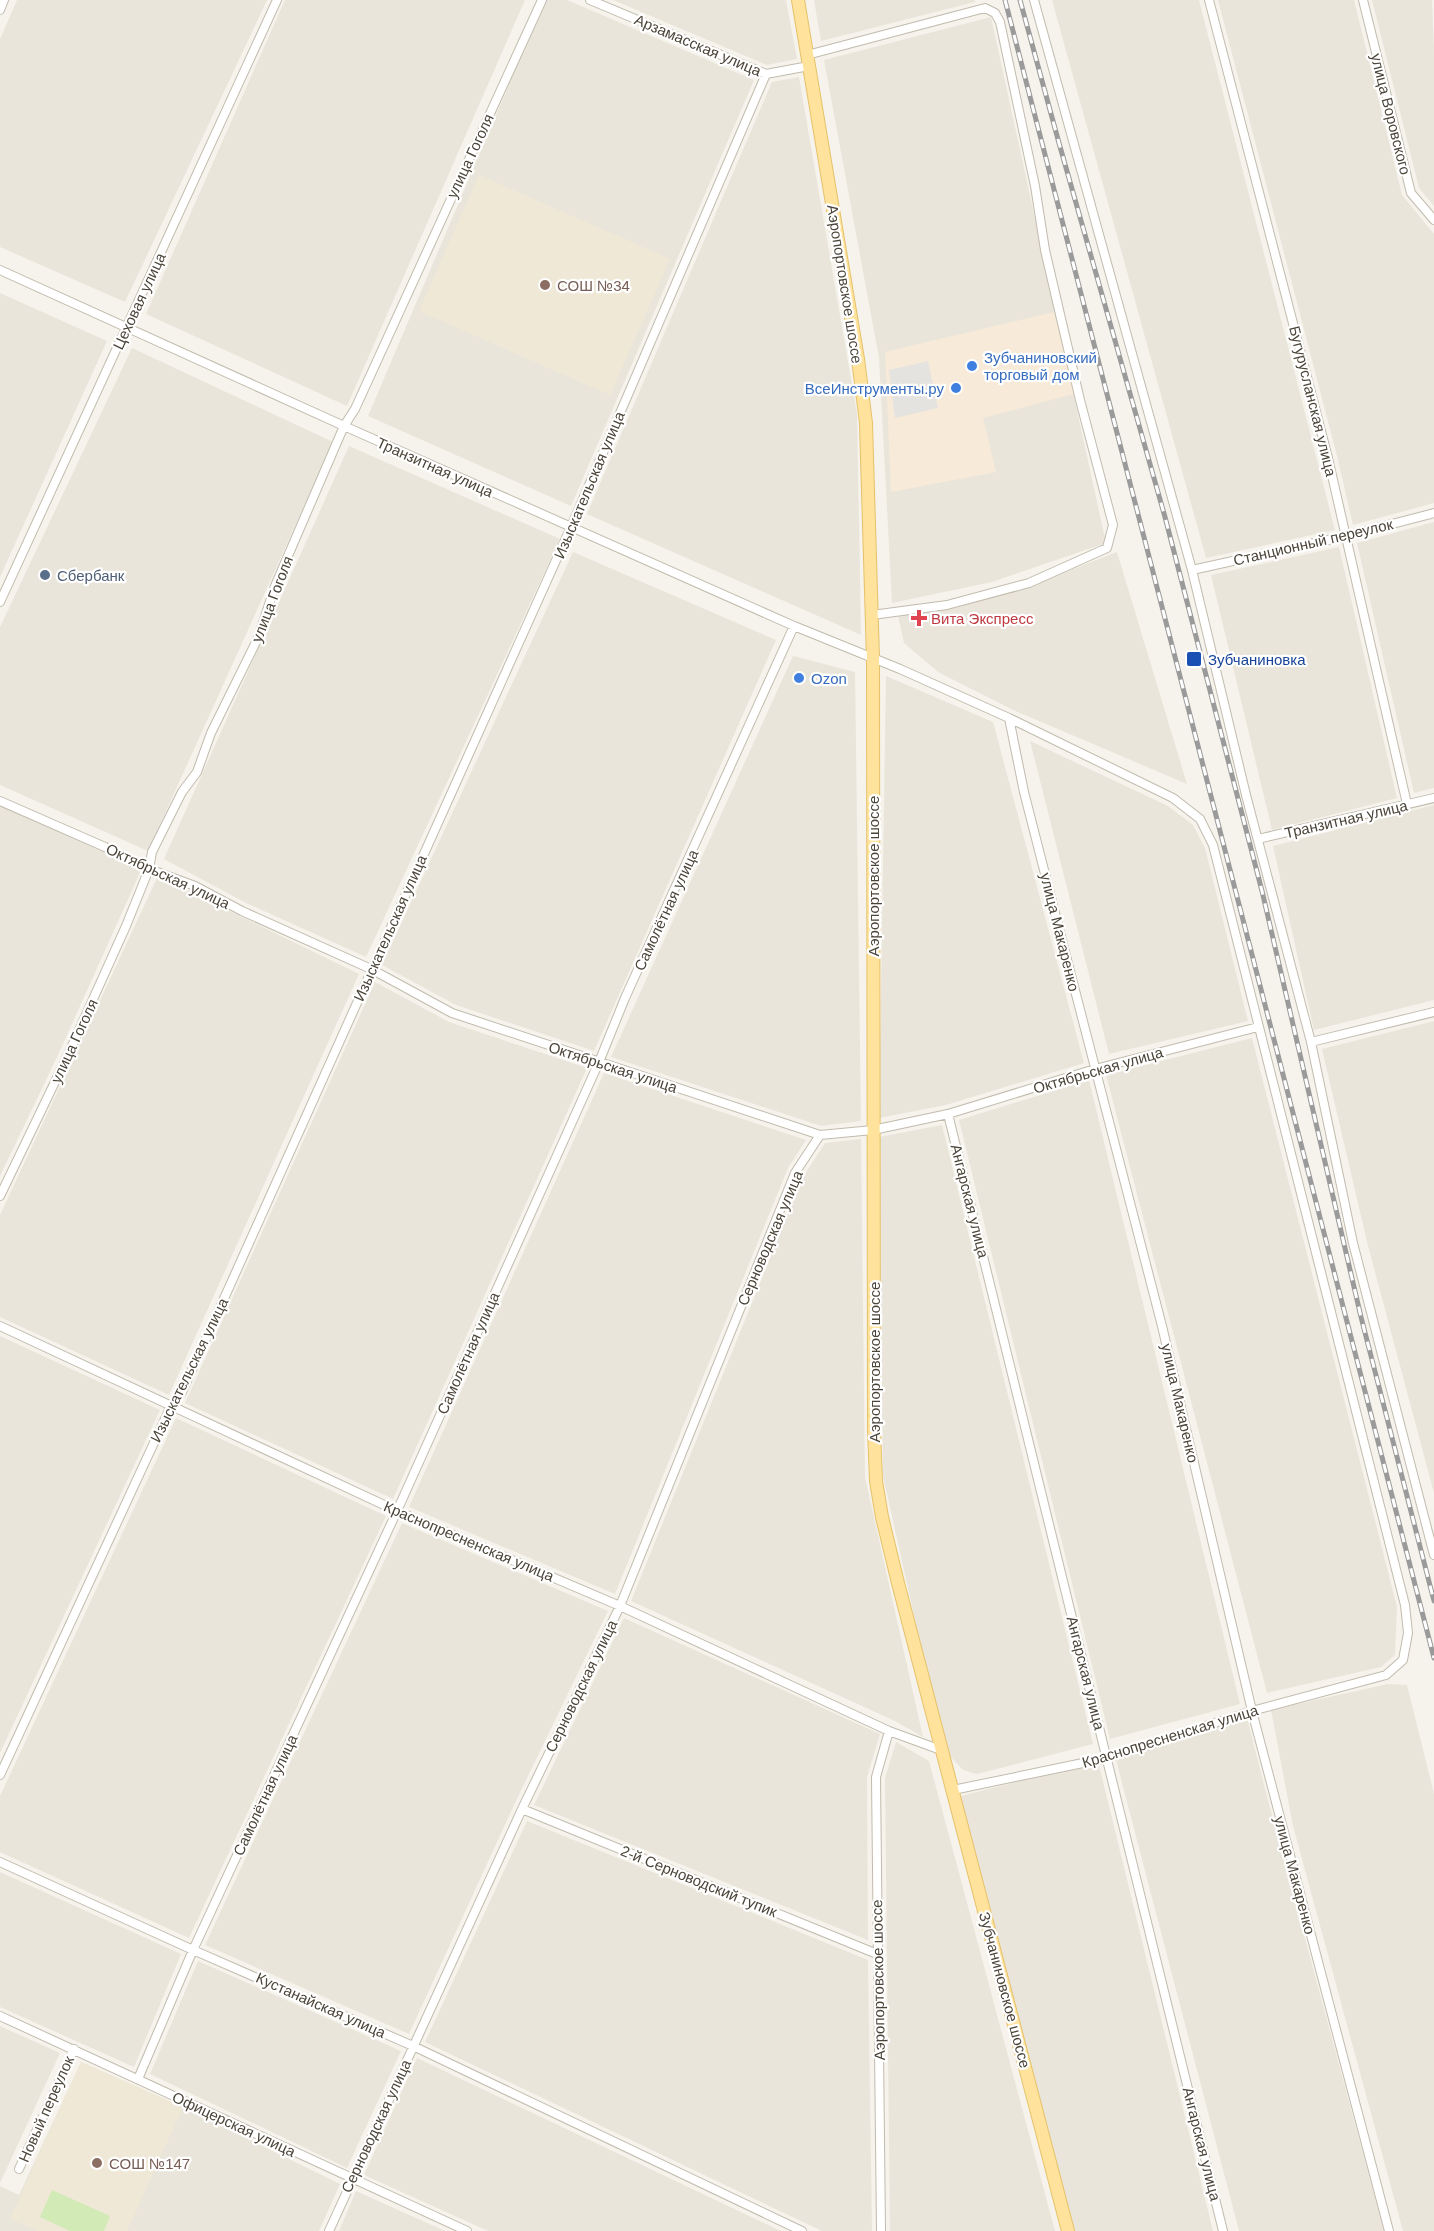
<svg xmlns="http://www.w3.org/2000/svg" width="1434" height="2231" viewBox="0 0 1434 2231" font-family="Helvetica,sans-serif">
  <style>
    .residential { fill: #eae5da }
    .commercial { fill: #f7ead8 }
    .education { fill: #efe8d6 }
    .green { fill: #d2eab5 }
    .parking { fill: #e5e3e0 }
    .lines { fill: none; stroke-linecap: round; stroke-linejoin: round }
    .street-casing { stroke: #c2bbae; stroke-width: 10 }
    .primary-casing { stroke: #e6c16a; stroke-width: 14 }
    .street { stroke: #fff; stroke-width: 8 }
    .primary { stroke: #ffe39c; stroke-width: 12 }
    .rail-casing { stroke: #9a9a9a; stroke-width: 5 }
    .rail { stroke: #fff; stroke-width: 3; stroke-dasharray: 9; stroke-linecap: butt }
    .education-dot { fill: #8d6e63; stroke: #fff; stroke-width: 2 }
    .shop-dot { fill: #3f7fe0; stroke: #fff; stroke-width: 2 }
    .service-dot { fill: #5c6f8a; stroke: #fff; stroke-width: 2 }
    .health-dot { fill: #e0444e; stroke: #fff; stroke-width: 2 }
    .transit-dot { fill: #1a4fb4; stroke: #fff; stroke-width: 2 }
    .labels { text-anchor: middle; dominant-baseline: central; stroke-width: 4.5; stroke-linejoin: round; paint-order: stroke }
    .street-label { font-size: 15px; fill: #4b4439; stroke: #fff }
    .education-label { font-size: 15px; fill: #785e54; stroke: #fff; text-anchor: start }
    .shop-label { font-size: 15px; fill: #366cbe; stroke: #fff; text-anchor: start }
    .service-label { font-size: 15px; fill: #4e5e75; stroke: #fff; text-anchor: start }
    .health-label { font-size: 15px; fill: #be3a42; stroke: #fff; text-anchor: start }
    .transit-label { font-size: 15px; fill: #164399; stroke: #fff; text-anchor: start }
  </style>
  <rect width="100%" height="100%" fill="#f6f3ec"/>
  <path class="residential" d="M 17,0 L 267,0 L 125,302 L 0,247 L 0,39 Z
    M 285,0 L 525,0 L 347,406 L 146,314 Z
    M 545,0 L 567,0 L 754,80 L 571,506 L 368,416 Z
    M 613,0 L 786,0 L 797,59 L 767,65 Z
    M 814,0 L 974,0 L 975,2 L 821,41 Z
    M 1052,0 L 1199,0 L 1335,530 L 1206,558 Z
    M 1218,0 L 1354,0 L 1402,195 L 1434,234 L 1434,503 L 1353,525 L 1337,456 Z
    M 1372,0 L 1432,0 L 1434,50 L 1434,206 L 1419,188 Z
    M 991,17 L 1106,543 L 992,582 L 892,603 L 879,358 L 824,60 Z
    M 799,77 L 857,414 L 861,635 L 587,514 L 772,82 Z
    M 0,293 L 107,341 L 0,577 Z
    M 132,348 L 333,442 L 148,851 L 0,785 L 0,627 Z
    M 349,446 L 560,539 L 366,957 L 246,903 L 164,859 Z
    M 1434,522 L 1434,788 L 1414,793 L 1357,543 Z
    M 1339,547 L 1397,798 L 1272,830 L 1211,575 Z
    M 573,552 L 776,640 L 594,1051 L 456,1005 L 382,965 Z
    M 1117,552 L 1187,784 L 1011,709 L 938,672 L 904,643 L 898,616 L 959,607 L 1026,587 Z
    M 793,656 L 855,672 L 861,1121 L 821,1126 L 611,1057 Z
    M 886,676 L 993,722 L 1084,1063 L 946,1105 L 879,1118 Z
    M 1030,741 L 1168,806 L 1193,825 L 1205,848 L 1248,1021 L 1109,1054 Z
    M 0,805 L 142,868 L 59,1053 L 0,1176 Z
    M 1434,805 L 1434,1000 L 1314,1030 L 1273,846 Z
    M 158,876 L 359,974 L 169,1395 L 0,1317 L 0,1215 Z
    M 375,982 L 449,1022 L 587,1068 L 393,1499 L 185,1403 Z
    M 1434,1021 L 1434,1493 L 1367,1242 L 1322,1049 Z
    M 1252,1038 L 1397,1607 L 1395,1655 L 1381,1667 L 1267,1693 L 1106,1075 Z
    M 604,1073 L 806,1140 L 788,1168 L 615,1594 L 409,1507 Z
    M 1089,1080 L 1240,1704 L 1110,1739 L 959,1120 Z
    M 942,1125 L 1093,1744 L 977,1774 L 963,1770 L 944,1750 L 883,1476 L 879,1137 Z
    M 861,1139 L 865,1477 L 923,1737 L 895,1721 L 631,1601 L 803,1177 L 825,1143 Z
    M 0,1336 L 160,1410 L 0,1753 Z
    M 176,1418 L 386,1516 L 189,1938 L 0,1852 L 0,1796 Z
    M 402,1523 L 608,1611 L 514,1805 L 409,2034 L 205,1945 Z
    M 624,1618 L 880,1734 L 867,1777 L 868,1940 L 534,1805 Z
    M 1388,1684 L 1407,1685 L 1434,1794 L 1434,2231 L 1403,2231 L 1293,1826 L 1271,1710 Z
    M 1247,1718 L 1276,1831 L 1384,2231 L 1239,2231 L 1115,1756 Z
    M 896,1742 L 929,1761 L 1055,2231 L 890,2231 L 885,1778 Z
    M 1098,1761 L 1213,2231 L 1074,2231 L 957,1797 Z
    M 527,1821 L 868,1960 L 872,2231 L 822,2231 L 425,2042 Z
    M 0,1872 L 181,1954 L 134,2067 L 0,2007 Z
    M 198,1961 L 401,2051 L 347,2168 L 150,2074 Z
    M 0,2026 L 60,2053 L 0,2183 Z
    M 417,2058 L 781,2231 L 488,2231 L 364,2175 Z
    M 81,2062 L 183,2107 L 340,2184 L 319,2231 L 0,2231 L 0,2186 L 19,2195 Z
    M 356,2191 L 445,2231 L 339,2231 Z"/>
  <path class="commercial" d="M 1054,312 L 1074,394 L 983,418 L 996,472 L 891,492 L 885,352 Z"/>
  <path class="education" d="M 479,175 L 670,259 L 610,395 L 419,311 Z
    M 81,2062 L 183,2107 L 127,2231 L 38,2231 L 10,2219 Z"/>
  <path class="green" d="M 52,2190 L 110,2216 L 104,2231 L 70,2231 L 40,2217 Z"/>
  <path class="parking" d="M 928,361 L 938,408 L 895,418 L 889,370 Z"/>
  <g class="lines">
    <g class="street-casing">
      <path id="street" d="M 590,0 L 766,74 L 809,66
        M 1034,0 L 1192,570 L 1246,795 L 1311,1042 L 1353,1243 L 1434,1555
        M 1209,0 L 1328,458 L 1407,804
        M 1363,0 L 1411,193 L 1434,220
        M 0,10 L 4,0
        M 807,55 L 985,8 L 995,13 L 1000,22 L 1035,186 L 1045,250 L 1080,400 L 1113,525 L 1107,548 L 1029,583 L 947,605 L 872,615
        M 0,270 L 344,426 L 794,626 L 900,669 L 1009,718 L 1024,792 L 1064,948 L 1162,1326 L 1252,1711 L 1389,2231
        M 1192,570 L 1346,536 L 1434,513
        M 0,602 L 277,0
        M 0,801 L 105,847 L 149,869 L 195,886 L 242,911 L 371,969 L 452,1013 L 820,1135 L 873,1130 L 948,1114 L 1095,1069 L 1258,1027
        M 1258,839 L 1434,798
        M 1311,1042 L 1434,1012
        M 948,1114 L 1223,2231
        M 0,1196 L 67,1057 L 126,926 L 149,869 L 152,852 L 182,792 L 197,772 L 211,733 L 258,638 L 275,586 L 344,426 L 355,409 L 542,0
        M 0,1326 L 397,1511 L 620,1606 L 889,1731 L 941,1750
        M 0,1775 L 171,1406 L 182,1392 L 571,527 L 766,74
        M 953,1790 L 1107,1758 L 1252,1711 L 1386,1675 L 1403,1660 L 1408,1633 L 1405,1605 L 1213,845 L 1200,819 L 1173,798 L 1009,718
        M 522,1809 L 877,1954
        M 0,1862 L 193,1950 L 413,2046 L 802,2231
        M 0,2016 L 467,2231
        M 138,2079 L 193,1950 L 397,1511 L 599,1062 L 625,998 L 794,626
        M 19,2169 L 74,2049
        M 329,2231 L 522,1809 L 620,1606 L 795,1173 L 820,1135
        M 881,2231 L 876,1777 L 889,1731"/>
    </g>
    <g class="primary-casing">
      <path id="primary" d="M 798,0 L 858,359 L 866,423 L 873,659 L 874,1429 L 876,1481 L 882,1517 L 898,1583 L 1068,2231"/>
    </g>
    <use href="#street" class="street"/>
    <use href="#primary" class="primary"/>
    <g class="rail-casing">
      <path id="rail" d="M 1005,0 L 1434,1658
        M 1020,0 L 1059,143 L 1165,517 L 1262,891 L 1361,1317 L 1434,1601"/>
    </g>
    <use href="#rail" class="rail"/>
  </g>
  <g class="education-dot">
    <circle cx="545" cy="285" r="6"/>
    <circle cx="97" cy="2163" r="6"/>
  </g>
  <g class="shop-dot">
    <circle cx="972" cy="366" r="6"/>
    <circle cx="956" cy="388" r="6"/>
    <circle cx="799" cy="678" r="6"/>
  </g>
  <circle class="service-dot" cx="45" cy="575" r="6"/>
  <path class="health-dot" d="M916 609h6v6h6v6h-6v6h-6v-6h-6v-6h6z"/>
  <rect class="transit-dot" x="1186" y="651" width="16" height="16" rx="3"/>
  <g class="labels">
    <g class="street-label">
      <text transform="translate(698 45) rotate(23)">Арзамасская улица</text>
      <text transform="translate(1391 114) rotate(76)">улица Воровского</text>
      <text transform="translate(470 156) rotate(-65)">улица Гоголя</text>
      <text transform="translate(845 284) rotate(81)">Аэропортовское шоссе</text>
      <text transform="translate(139 301) rotate(-65)">Цеховая улица</text>
      <text transform="translate(1313 401) rotate(76)">Бугурусланская улица</text>
      <text transform="translate(435 467) rotate(24)">Транзитная улица</text>
      <text transform="translate(589 485) rotate(-67)">Изыскательская улица</text>
      <text transform="translate(1313 542) rotate(-13)">Станционный переулок</text>
      <text transform="translate(272 599) rotate(-69)">улица Гоголя</text>
      <text transform="translate(1346 819) rotate(-13)">Транзитная улица</text>
      <text transform="translate(168 876) rotate(25)">Октябрьская улица</text>
      <text transform="translate(873 876) rotate(-90)">Аэропортовское шоссе</text>
      <text transform="translate(666 910) rotate(-65)">Самолётная улица</text>
      <text transform="translate(390 928) rotate(-66)">Изыскательская улица</text>
      <text transform="translate(1060 932) rotate(76)">улица Макаренко</text>
      <text transform="translate(74 1041) rotate(-65)">улица Гоголя</text>
      <text transform="translate(613 1067) rotate(18)">Октябрьская улица</text>
      <text transform="translate(1098 1070) rotate(-16)">Октябрьская улица</text>
      <text transform="translate(970 1201) rotate(76)">Ангарская улица</text>
      <text transform="translate(770 1238) rotate(-67)">Серноводская улица</text>
      <text transform="translate(468 1353) rotate(-66)">Самолётная улица</text>
      <text transform="translate(874 1362) rotate(-90)">Аэропортовское шоссе</text>
      <text transform="translate(189 1370) rotate(-64)">Изыскательская улица</text>
      <text transform="translate(1180 1403) rotate(77)">улица Макаренко</text>
      <text transform="translate(469 1541) rotate(23)">Краснопресненская улица</text>
      <text transform="translate(1086 1673) rotate(76)">Ангарская улица</text>
      <text transform="translate(581 1686) rotate(-64)">Серноводская улица</text>
      <text transform="translate(1170 1736) rotate(-17)">Краснопресненская улица</text>
      <text transform="translate(265 1795) rotate(-65)">Самолётная улица</text>
      <text transform="translate(1295 1875) rotate(75)">улица Макаренко</text>
      <text transform="translate(699 1881) rotate(22)">2-й Серноводский тупик</text>
      <text transform="translate(878 1980) rotate(-91)">Аэропортовское шоссе</text>
      <text transform="translate(1005 1990) rotate(75)">Зубчаниновское шоссе</text>
      <text transform="translate(321 2005) rotate(24)">Кустанайская улица</text>
      <text transform="translate(46 2109) rotate(-66)">Новый переулок</text>
      <text transform="translate(234 2124) rotate(25)">Офицерская улица</text>
      <text transform="translate(376 2126) rotate(-65)">Серноводская улица</text>
      <text transform="translate(1202 2144) rotate(76)">Ангарская улица</text>
    </g>
    <g class="education-label">
      <text x="557" y="285">СОШ №34</text>
      <text x="109" y="2163">СОШ №147</text>
    </g>
    <g class="shop-label">
      <text x="984" y="357">Зубчаниновский<tspan x="984" dy="17">торговый дом</tspan></text>
      <text x="944" y="388" text-anchor="end">ВсеИнструменты.ру</text>
      <text x="811" y="678">Ozon</text>
    </g>
    <g class="service-label">
      <text x="57" y="575">Сбербанк</text>
    </g>
    <g class="health-label">
      <text x="931" y="618">Вита Экспресс</text>
    </g>
    <g class="transit-label">
      <text x="1208" y="659">Зубчаниновка</text>
    </g>
  </g>
</svg>
